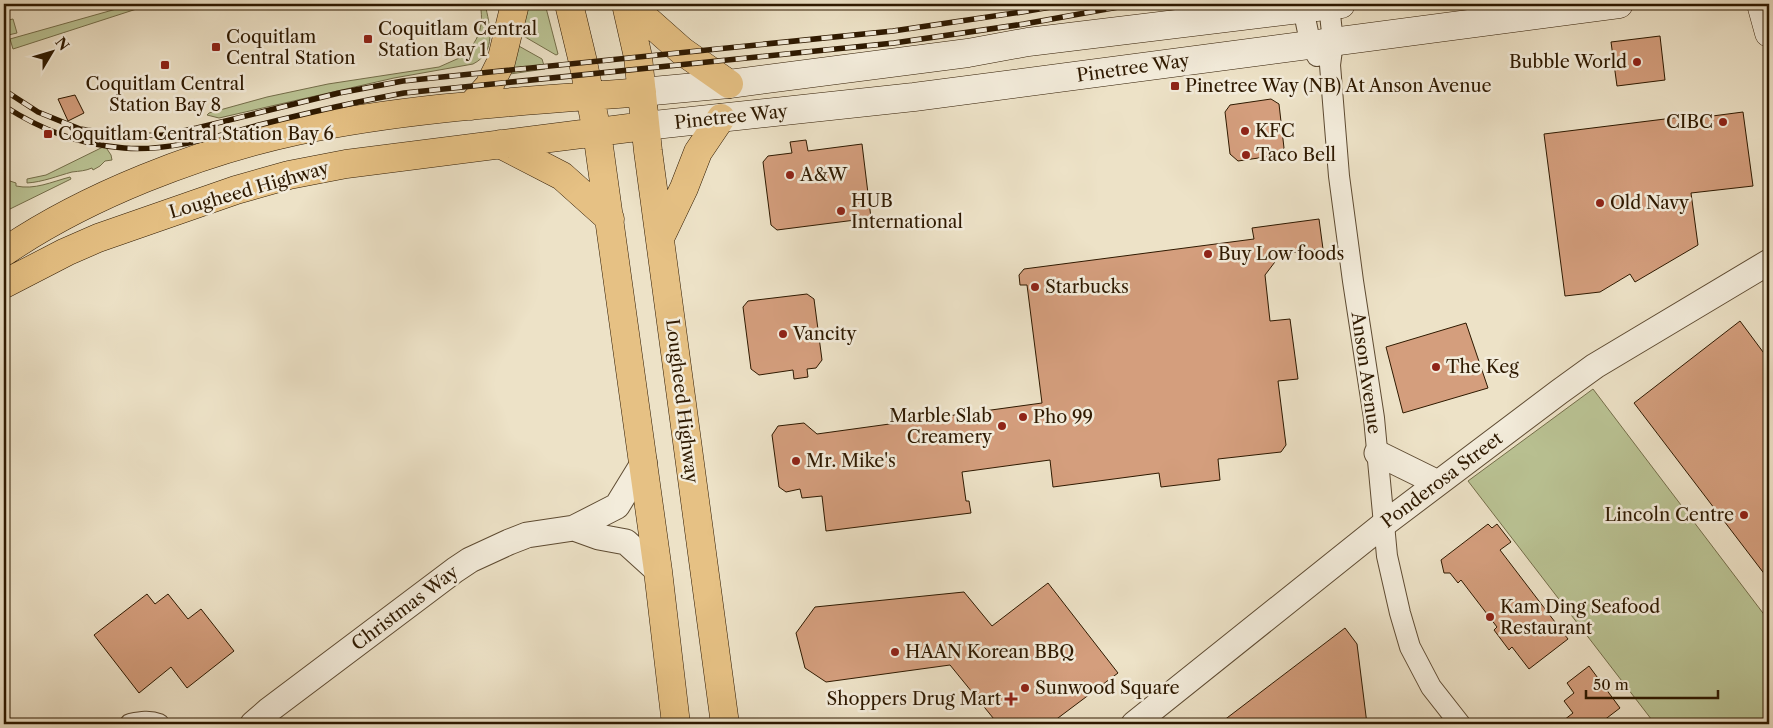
<svg xmlns="http://www.w3.org/2000/svg" width="1773" height="728" viewBox="0 0 1773 728" font-family="'Libre Caslon Text',serif">
  <style>
    .green { fill: #bac394; stroke: #746e4a }
    .building { fill: #d49e7d; stroke: #2e1900 }
    .lines { fill: none; stroke-linecap: round; stroke-linejoin: round }
    .minor-casing { stroke: #5e4b32; stroke-width: 22 }
    .tertiary-casing { stroke: #5e4b32; stroke-width: 27 }
    .secondary-casing { stroke: #2e1900; stroke-width: 29 }
    .primary-casing { stroke: #2e1900; stroke-width: 29 }
    .minor { stroke: #f3ecdb; stroke-width: 20 }
    .tertiary { stroke: #f3ecdb; stroke-width: 25 }
    .secondary { stroke: #f3ecdb; stroke-width: 28 }
    .primary { stroke: #e6c184; stroke-width: 28 }
    .rail-casing { stroke: #2e1900; stroke-width: 5.5 }
    .rail { stroke: #f3ecdb; stroke-width: 4; stroke-dasharray: 11; stroke-linecap: butt }
    .poi-dot { fill: #8f2418; stroke: #f3ecdb; stroke-width: 2 }
    .labels { text-anchor: middle; dominant-baseline: central; stroke-width: 5; stroke-linejoin: round; paint-order: stroke }
    .poi-label { font-size: 18px; fill: #2e1900; stroke: #f3ecdb; text-anchor: start }
    .street-label { font-size: 18px; fill: #2e1900; stroke: #f3ecdb }
  </style>
  <rect width="100%" height="100%" fill="#ede2c7"/>
  <filter id="stains"><feTurbulence type="fractalNoise" baseFrequency=".004" numOctaves="4"/><feColorMatrix values="0 0 0 0 .2 0 0 0 0 .09 0 0 0 0 .02 0 0 0 .5 -.17"/></filter>
  <radialGradient id="worn" r=".72"><stop offset=".6" stop-color="#630" stop-opacity="0"/><stop offset="1" stop-color="#630" stop-opacity=".3"/></radialGradient>
  <path class="green" d="M 134,4 L 152,4 L 13,49 L 10,39 Z
    M 480,4 L 485,4 C 490,26 497,52 473,64 L 394,78 L 219,118 L 207,115 L 209,113 L 267,97 L 328,84 L 439,67 L 466,55 L 465,53 C 480,40 484,23 480,4 Z
    M 527,4 L 545,4 L 558,54 L 556,55 L 520,34 Z
    M 13,19 L 17,33 L 4,36 L 4,21 Z
    M 517,45 L 542,59 L 545,69 L 510,74 Z
    M 105,146 L 111,155 L 112,160 L 105,161 L 100,166 L 93,170 L 92,168 C 85,171 80,171 72,172 C 57,176 43,182 27,183 L 27,179 L 46,175 Z
    M 70,177 L 71,179 L 10,209 L 4,210 L 4,179 L 16,183 L 16,186 C 35,190 51,182 70,177 Z
    M 1593,389 L 1769,621 L 1769,724 L 1655,724 L 1468,481 Z"/>
  <path class="building" d="M 1660,36 L 1665,80 L 1617,86 L 1611,42 Z
    M 75,95 L 84,113 L 68,121 L 58,99 Z
    M 1271,99 L 1279,104 L 1284,148 L 1279,155 L 1238,161 L 1230,154 L 1225,112 L 1230,105 Z
    M 1743,112 L 1753,186 L 1691,193 L 1698,245 L 1635,282 L 1630,274 L 1600,292 L 1565,296 L 1544,134 L 1681,117 L 1682,120 Z
    M 806,140 L 808,151 L 862,144 L 871,218 L 777,230 L 771,225 L 763,162 L 768,156 L 792,153 L 790,142 Z
    M 1319,219 L 1323,249 L 1281,254 L 1265,275 L 1270,321 L 1290,319 L 1298,379 L 1278,381 L 1286,445 L 1281,452 L 1218,459 L 1220,480 L 1161,487 L 1159,473 L 1053,487 L 1050,460 L 962,472 L 966,501 L 969,501 L 971,513 L 826,531 L 822,496 L 802,498 L 800,489 L 786,492 L 779,487 L 772,435 L 778,426 L 804,423 L 817,434 L 1042,403 L 1027,285 L 1020,285 L 1019,275 L 1024,269 L 1254,239 L 1252,228 Z
    M 807,294 L 814,299 L 822,360 L 816,368 L 807,369 L 808,377 L 794,379 L 793,370 L 759,375 L 751,369 L 743,307 L 748,301 Z
    M 1740,321 L 1769,360 L 1769,580 L 1634,403 Z
    M 1466,323 L 1488,388 L 1403,413 L 1386,347 Z
    M 1488,524 L 1492,528 L 1497,524 L 1511,542 L 1500,550 L 1568,639 L 1529,669 L 1512,647 L 1509,650 L 1494,630 L 1497,627 L 1461,580 L 1458,583 L 1450,573 L 1444,573 L 1441,560 Z
    M 1048,583 L 1118,673 L 1050,724 L 998,724 L 950,665 L 826,682 L 805,668 L 796,633 L 815,607 L 964,592 L 992,626 Z
    M 147,594 L 155,604 L 168,594 L 188,619 L 201,609 L 234,651 L 187,688 L 171,667 L 139,693 L 94,635 Z
    M 1345,628 L 1357,644 L 1367,724 L 1219,724 Z
    M 1589,666 L 1620,708 L 1599,724 L 1559,724 L 1573,713 L 1564,701 L 1574,693 L 1567,683 Z"/>
  <g class="lines">
    <g class="minor-casing">
      <path id="minor" d="M 1329,5 L 1333,42 L 1330,65 L 1339,176 L 1353,281 L 1374,418 L 1387,556 L 1400,613 L 1410,647 L 1431,687 L 1460,724
        M 1303,8 L 1309,37 L 1317,56
        M 130,724 C 140,722 149,720 159,724"/>
    </g>
    <g class="tertiary-casing">
      <path id="tertiary" d="M 1377,453 L 1438,483
        M 574,528 L 599,537 L 626,542 L 658,571
        M 253,724 L 269,710 L 455,570 L 470,560 L 509,542 L 527,535 L 574,528 L 617,506 L 644,462
        M 1134,724 L 1384,524 L 1559,392 L 1595,366 L 1769,262"/>
    </g>
    <g class="secondary-casing">
      <path id="secondary" d="M 1761,4 L 1769,33
        M 642,92 L 729,84 L 968,53 L 1028,42 L 1341,4
        M 645,126 L 914,97 L 1619,4"/>
    </g>
    <g class="primary-casing">
      <path id="primary" d="M 569,4 L 583,62 L 597,132 L 658,571 L 676,724
        M 626,4 L 638,57 L 648,151 L 725,724
        M 629,4 L 682,51 L 729,84
        M 471,106 L 489,86 L 501,62 L 515,4
        M 500,144 L 562,176 L 610,219
        M 661,236 L 684,188 L 698,152 L 721,118
        M 4,252 C 86,196 199,152 296,131 C 409,107 527,101 642,92
        M 4,284 L 66,252 L 98,238 L 236,190 L 289,175 L 346,164 L 645,126"/>
    </g>
    <use href="#minor" class="minor"/>
    <use href="#tertiary" class="tertiary"/>
    <use href="#secondary" class="secondary"/>
    <use href="#primary" class="primary"/>
    <g class="rail-casing">
      <path id="rail" d="M 4,90 L 38,112 L 80,129 L 127,136 L 163,135 L 197,128 L 339,93 L 403,81 L 893,31 L 1022,12 L 1068,4
        M 4,106 C 44,131 77,144 124,148 C 169,152 216,136 259,125 C 307,113 355,102 404,93 L 894,43 L 1024,24 L 1135,4"/>
    </g>
    <use href="#rail" class="rail"/>
  </g>
  <g class="poi-dot">
    <rect x="363" y="34" width="10" height="10" rx="2.5"/>
    <rect x="211" y="42" width="10" height="10" rx="2.5"/>
    <circle cx="1637" cy="62" r="5"/>
    <rect x="160" y="60" width="10" height="10" rx="2.5"/>
    <rect x="1170" y="81" width="10" height="10" rx="2.5"/>
    <circle cx="1723" cy="122" r="5"/>
    <circle cx="1245" cy="131" r="5"/>
    <rect x="43" y="129" width="10" height="10" rx="2.5"/>
    <circle cx="1246" cy="155" r="5"/>
    <circle cx="790" cy="175" r="5"/>
    <circle cx="1600" cy="203" r="5"/>
    <circle cx="841" cy="211" r="5"/>
    <circle cx="1208" cy="254" r="5"/>
    <circle cx="1035" cy="287" r="5"/>
    <circle cx="783" cy="334" r="5"/>
    <circle cx="1436" cy="367" r="5"/>
    <circle cx="1023" cy="417" r="5"/>
    <circle cx="1002" cy="426" r="5"/>
    <circle cx="796" cy="461" r="5"/>
    <circle cx="1744" cy="515" r="5"/>
    <circle cx="1490" cy="617" r="5"/>
    <circle cx="895" cy="652" r="5"/>
    <circle cx="1025" cy="688" r="5"/>
    <path d="M1008.5 691.5h5v5h5v5h-5v5h-5v-5h-5v-5h5z"/>
  </g>
  <g class="labels">
    <g class="poi-label">
      <text x="378" y="29">Coquitlam Central<tspan x="378" dy="21">Station Bay 1</tspan></text>
      <text x="226" y="37">Coquitlam<tspan x="226" dy="21">Central Station</tspan></text>
      <text x="1627" y="62" text-anchor="end">Bubble World</text>
      <text x="165" y="84" text-anchor="middle">Coquitlam Central<tspan x="165" dy="21">Station Bay 8</tspan></text>
      <text x="1185" y="86">Pinetree Way (NB) At Anson Avenue</text>
      <text x="1713" y="122" text-anchor="end">CIBC</text>
      <text x="1255" y="131">KFC</text>
      <text x="58" y="134">Coquitlam Central Station Bay 6</text>
      <text x="1256" y="155">Taco Bell</text>
      <text x="800" y="175">A&amp;W</text>
      <text x="851" y="201">HUB<tspan x="851" dy="21">International</tspan></text>
      <text x="1610" y="203">Old Navy</text>
      <text x="1218" y="254">Buy Low foods</text>
      <text x="1045" y="287">Starbucks</text>
      <text x="793" y="334">Vancity</text>
      <text x="1446" y="367">The Keg</text>
      <text x="992" y="416" text-anchor="end">Marble Slab<tspan x="992" dy="21">Creamery</tspan></text>
      <text x="1033" y="417">Pho 99</text>
      <text x="806" y="461">Mr. Mike's</text>
      <text x="1734" y="515" text-anchor="end">Lincoln Centre</text>
      <text x="1500" y="607">Kam Ding Seafood<tspan x="1500" dy="21">Restaurant</tspan></text>
      <text x="905" y="652">HAAN Korean BBQ</text>
      <text x="1035" y="688">Sunwood Square</text>
      <text x="1001" y="699" text-anchor="end">Shoppers Drug Mart</text>
    </g>
    <g class="street-label">
      <text transform="translate(1133 68) rotate(-8)">Pinetree Way</text>
      <text transform="translate(731 117) rotate(-6)">Pinetree Way</text>
      <text transform="translate(249 190) rotate(-16)">Lougheed Highway</text>
      <text transform="translate(1366 373) rotate(82)">Anson Avenue</text>
      <text transform="translate(682 401) rotate(83)">Lougheed Highway</text>
      <text transform="translate(1442 480) rotate(-37)">Ponderosa Street</text>
      <text transform="translate(405 608) rotate(-37)">Christmas Way</text>
    </g>
  </g>
  <rect width="1773" height="728" fill="none" stroke="#ede2c7" stroke-width="20"/>
  <rect x="5" y="5" width="1763" height="718" fill="none" stroke="#2e1900" stroke-width="2.5"/>
  <rect x="10" y="10" width="1753" height="708" fill="none" stroke="#2e1900"/>
  <g transform="translate(52 52) rotate(52)" stroke="#f3ecdb" stroke-width="4" paint-order="stroke">
  <path d="M0-4L9 19L0 12L-9 19Z" fill="#2e1900"/>
  <text y="-8" font-size="14" font-weight="bold" text-anchor="middle" fill="#2e1900">N</text>
  </g>
  <path d="M1586 690v8h132v-8" fill="none" stroke="#2e1900" stroke-width="2.5"/>
  <text x="1593" y="690" font-size="15" fill="#2e1900" stroke="#f3ecdb" stroke-width="4" paint-order="stroke">50 m</text>
  <rect width="100%" height="100%" filter="url(#stains)"/>
  <rect width="100%" height="100%" fill="url(#worn)"/>
</svg>
